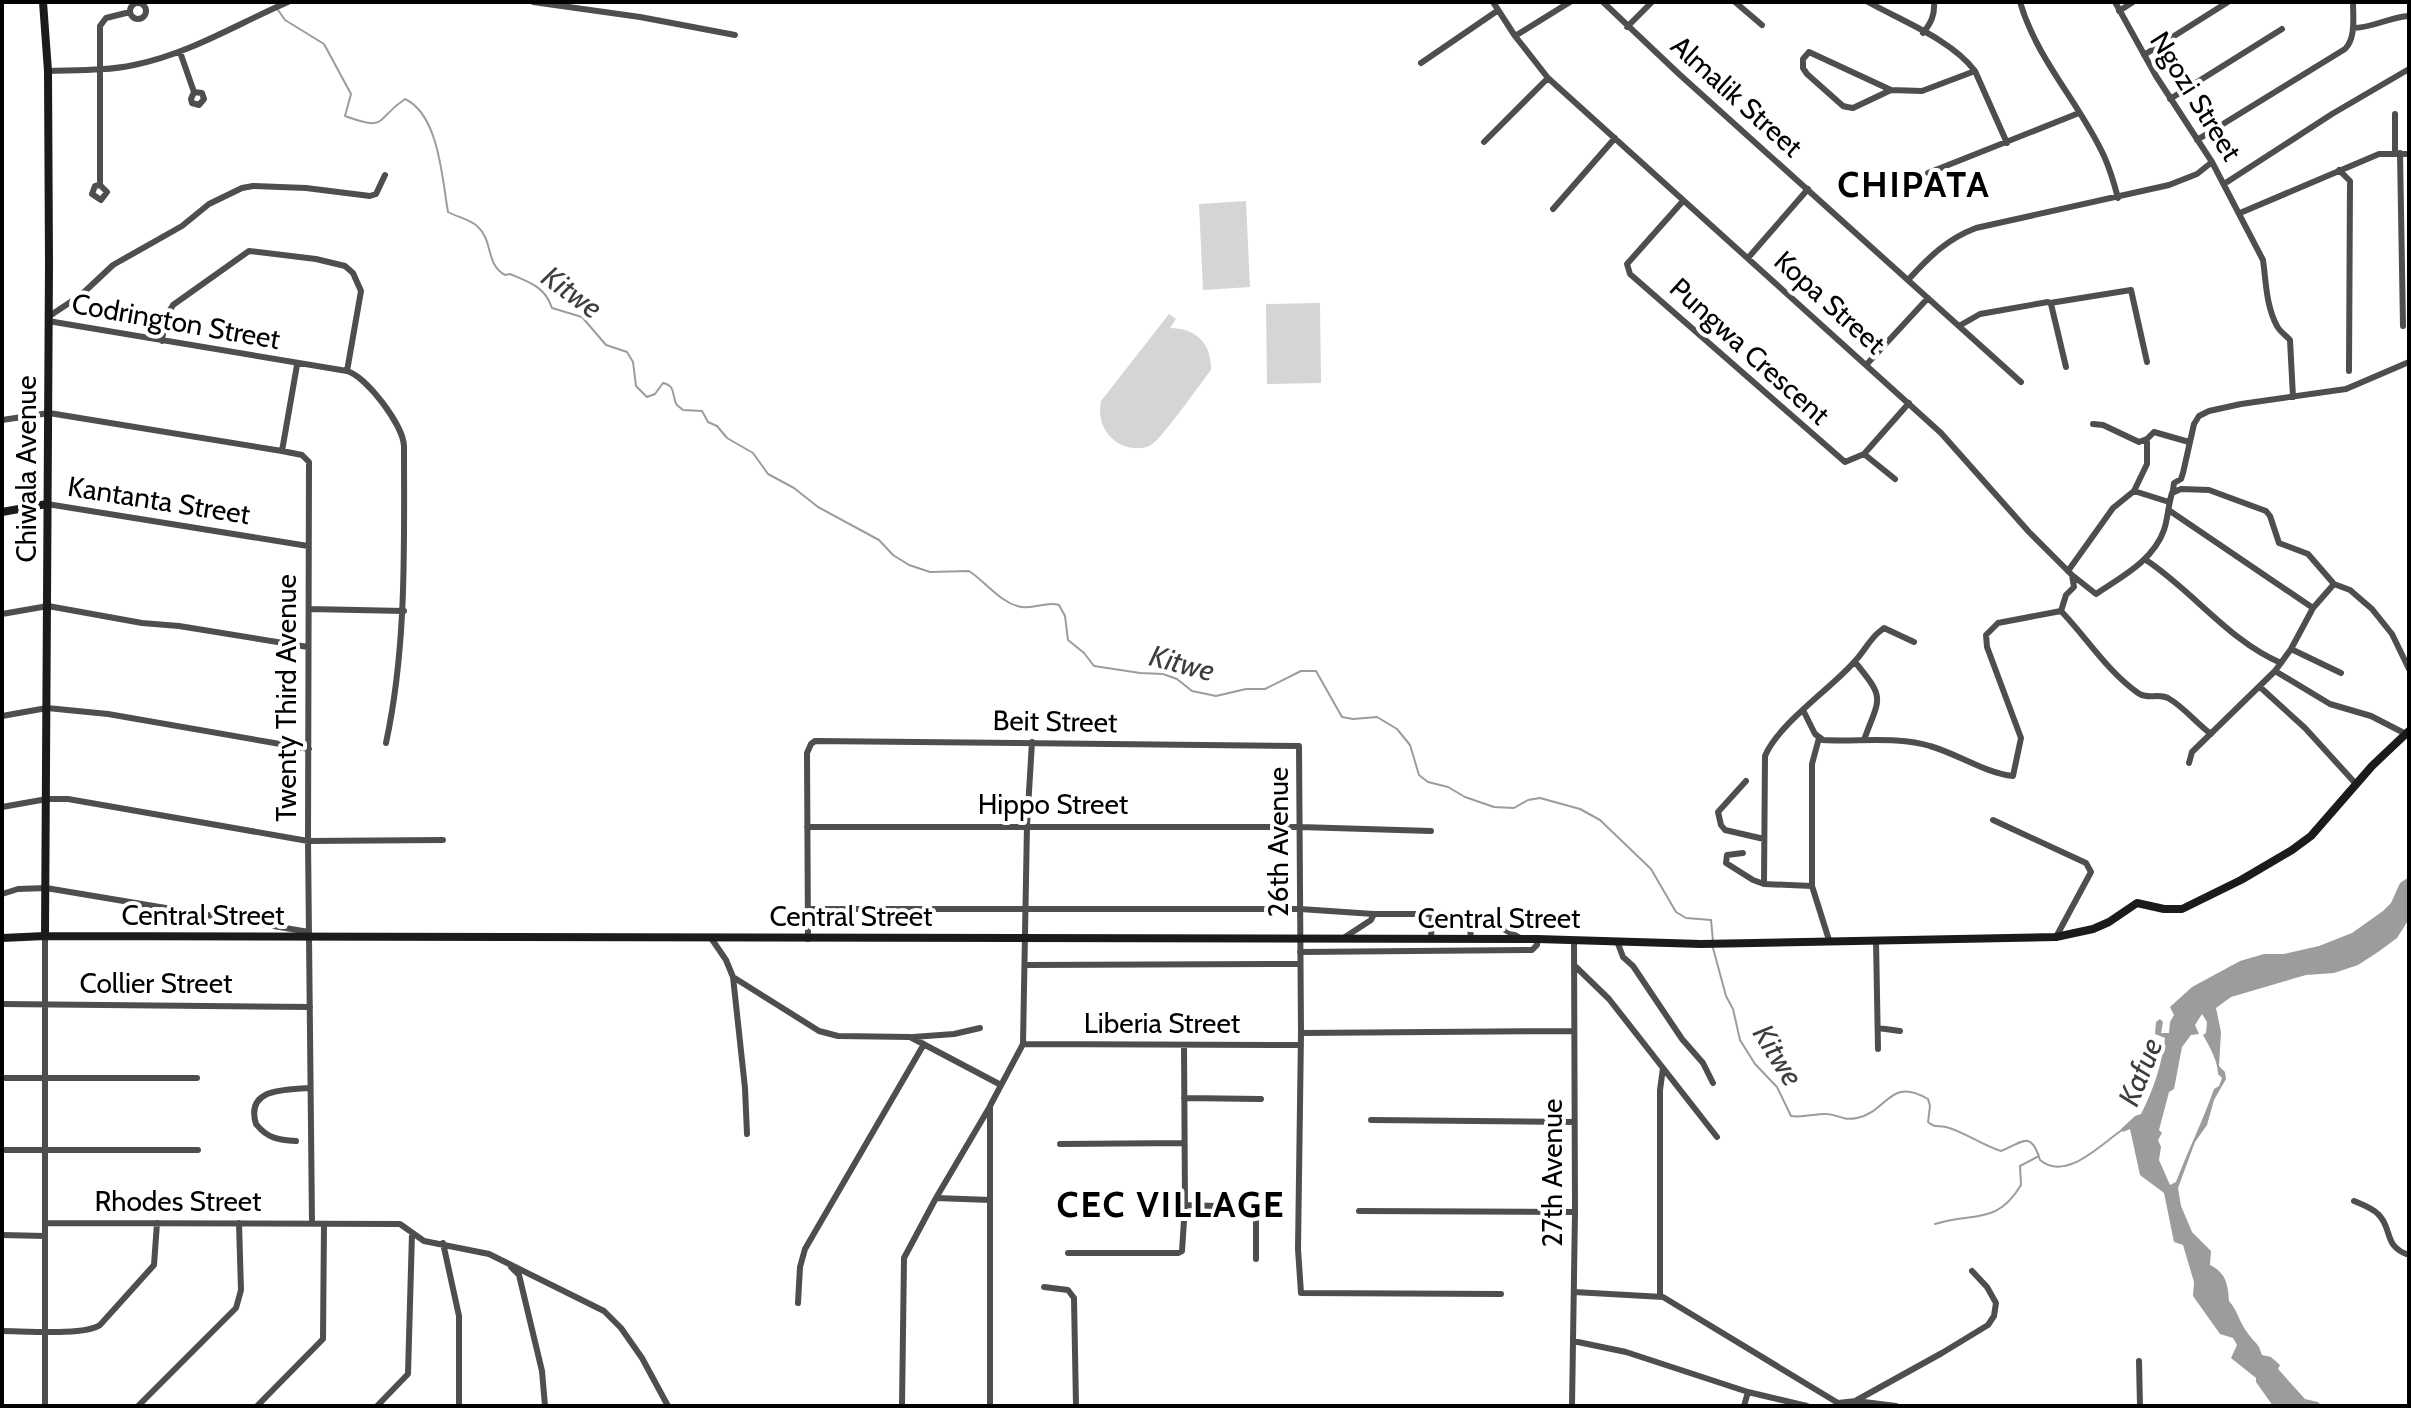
<svg xmlns="http://www.w3.org/2000/svg" width="2411" height="1408" viewBox="0 0 2411 1408" font-family="Cabin,sans-serif">
  <style>
    .green { fill: #d5d5d5 }
    .water { fill: #9c9c9c; fill-rule: evenodd }
    .lines { fill: none; stroke-linecap: round; stroke-linejoin: round }
    .stream { stroke: #9c9c9c; stroke-width: 2 }
    .street { stroke: #4e4e4e; stroke-width: 6 }
    .secondary { stroke: #1b1b1b; stroke-width: 8 }
    .labels { text-anchor: middle; dominant-baseline: central; stroke-width: 8; stroke-linejoin: round; paint-order: stroke }
    .street-label { font-size: 28px; fill: #000; stroke: #fff }
    .water-label { font-size: 30px; font-style: italic; fill: #3d3d3d; stroke: #fff }
    .district-label { font-size: 36px; font-weight: bold; letter-spacing: 2px; fill: #000; stroke: #fff }
  </style>
  <rect width="100%" height="100%" fill="#fff"/>
  <path class="green" d="M 1246,201 L 1250,287 L 1203,290 L 1199,204 Z
    M 1320,303 L 1321,383 L 1267,384 L 1266,304 Z
    M 1169,314 L 1176,319 L 1170,328 C 1196,328 1212,344 1211,370 C 1200,384 1162,439 1151,445 C 1140,451 1124,448 1115,441 C 1102,431 1098,416 1101,401 Z"/>
  <path class="water" d="M 2409,877 L 2409,919 L 2397,938 L 2378,952 L 2358,965 L 2334,973 L 2306,975 L 2231,997 L 2216,1008 L 2221,1032 L 2219,1066 L 2225,1072 L 2226,1079 L 2214,1100 L 2207,1125 L 2195,1142 L 2178,1188 L 2181,1206 L 2192,1232 L 2211,1251 L 2210,1265 C 2226,1273 2228,1284 2229,1301 C 2238,1311 2239,1322 2247,1332 C 2254,1343 2258,1341 2262,1355 L 2271,1357 L 2280,1365 L 2278,1369 L 2305,1399 L 2318,1402 L 2322,1406 L 2273,1406 L 2256,1382 L 2256,1378 L 2231,1358 L 2237,1345 L 2233,1338 L 2220,1334 L 2193,1296 L 2194,1282 L 2183,1245 L 2174,1242 L 2164,1193 L 2140,1175 L 2130,1129 L 2123,1132 L 2121,1129 L 2135,1116 L 2141,1114 C 2153,1091 2162,1064 2165,1038 L 2155,1034 L 2156,1022 L 2160,1019 L 2163,1022 L 2161,1033 L 2169,1033 L 2170,1022 L 2174,1015 L 2170,1007 L 2192,987 L 2240,961 L 2264,954 L 2284,954 L 2319,946 L 2352,933 L 2383,911 L 2391,903 L 2400,883 ZM 2202,1014 L 2207,1022 L 2206,1033 L 2203,1035 C 2210,1047 2218,1062 2218,1074 L 2222,1078 L 2219,1086 L 2214,1089 C 2203,1121 2188,1150 2176,1182 L 2170,1185 L 2159,1160 L 2161,1147 L 2158,1140 L 2162,1133 L 2159,1130 L 2169,1092 L 2174,1089 L 2182,1047 L 2191,1035 L 2199,1034 L 2195,1025 Z"/>
  <g class="lines">
    <path class="stream" d="M 278,10 L 285,20 L 324,44 L 351,94 L 345,116 C 388,132 375,119 405,99 C 439,115 442,178 448,212 C 457,217 469,219 477,226 C 494,241 485,264 505,275 L 510,274 C 531,283 545,287 552,308 L 582,317 L 606,345 L 627,352 L 633,362 L 636,386 L 647,397 L 655,394 L 663,383 C 677,386 671,396 677,405 L 683,410 L 702,411 L 708,422 L 717,426 L 727,438 L 753,453 L 768,474 L 794,488 L 818,507 L 879,540 L 893,555 L 909,565 L 930,572 L 969,571 C 986,582 1001,604 1022,607 C 1035,609 1047,601 1059,605 L 1065,616 L 1068,640 L 1084,653 L 1094,666 L 1140,673 L 1163,674 L 1177,679 L 1192,691 L 1216,696 L 1246,689 L 1265,689 L 1301,671 L 1316,671 L 1342,717 L 1353,719 L 1377,717 L 1397,729 L 1410,745 L 1419,775 L 1428,782 L 1448,787 L 1465,797 L 1494,807 L 1514,808 L 1528,800 L 1540,798 L 1580,809 L 1600,820 L 1651,869 L 1676,912 L 1686,918 L 1711,920 L 1713,941
      M 1713,948 L 1726,996 L 1733,1009 L 1740,1040 L 1755,1064 L 1777,1087 L 1791,1116 C 1804,1118 1817,1113 1827,1114 C 1840,1115 1842,1121 1857,1118 C 1888,1112 1889,1076 1928,1099 L 1930,1106 L 1928,1122 C 1935,1128 1937,1125 1946,1127 C 1965,1132 1981,1145 2001,1151 C 2023,1142 2031,1130 2040,1160 C 2066,1182 2101,1144 2122,1130
      M 1935,1224 C 1975,1212 1997,1225 2021,1185 L 2020,1166 L 2037,1157"/>
    <path class="street" d="M 533,2 L 640,17 L 735,35
      M 1493,2 L 1515,36 L 1548,78 L 1941,433 L 2029,532 L 2072,575 L 2096,594 C 2121,577 2153,561 2164,530 C 2168,518 2168,506 2172,493 L 2181,489 L 2209,490 L 2266,511 L 2270,516 L 2279,543 L 2308,554 L 2334,584 L 2350,590 L 2372,609 L 2392,634 L 2409,669
      M 1603,2 L 1679,74 L 2021,382
      M 1735,2 L 1762,25
      M 1868,2 C 1902,21 1952,40 1975,71 L 2007,143
      M 2020,2 C 2037,60 2079,102 2104,156 C 2110,169 2114,183 2118,198
      M 2115,2 L 2156,76 L 2212,162 L 2263,260 C 2266,281 2266,306 2277,326 C 2280,332 2286,335 2290,340 L 2293,397
      M130 11a8 8 0 1 1 16 0a8 8 0 1 1-16 0Z
      M 2119,11 L 2133,2
      M 1627,27 L 1652,2
      M 2353,28 C 2373,28 2389,17 2409,16
      M 1923,33 C 1931,23 1935,15 1934,2
      M 1515,36 L 1570,2
      M 180,52 L 194,92 L 191,99 L 192,103 L 199,105 L 204,99 L 202,93 L 194,92
      M 2144,55 L 2228,2
      M 1421,63 L 1497,11
      M 48,71 C 77,70 106,71 134,65 C 189,54 237,24 288,2
      M 1891,90 L 1853,108 L 1847,107 L 1843,106 L 1807,74 L 1803,68 L 1803,59 L 1809,52 L 1891,90 L 1922,91 L 1975,71
      M 2170,99 L 2282,29
      M 2395,114 L 2395,153
      M 2197,140 L 2345,49 C 2356,38 2353,17 2353,2
      M 1484,142 L 1548,78
      M 2400,153 L 2403,326
      M 2339,170 L 2350,181 L 2349,371
      M 1928,173 L 2079,113
      M 2224,184 L 2332,114 L 2409,69
      M 100,185 L 107,192 L 101,200 L 92,194 L 95,186 L 100,185 L 100,26 L 106,18 L 130,12
      M 1683,201 L 1627,264 L 1630,274 L 1845,462 L 1864,454 L 1909,403
      M 1553,209 L 1615,138
      M 2240,213 L 2379,154 L 2409,154
      M 1748,258 L 1808,189
      M 1908,280 C 1929,257 1947,239 1976,228 L 2169,185 L 2197,174 L 2212,162
      M 2050,303 L 2131,290 L 2147,362
      M 48,317 L 81,295 L 113,265 L 182,226 L 209,204 L 242,188 L 253,186 L 306,188 L 370,196 L 376,194 L 385,175
      M 48,321 L 347,371 C 367,377 403,425 404,446 C 404,546 407,645 386,743
      M 1959,326 L 1980,314 L 2048,302 L 2051,304 L 2066,367
      M 162,341 L 165,318 L 173,305 L 249,251 L 316,259 L 345,266 L 353,273 L 361,291 L 347,371
      M 1867,364 L 1928,298
      M 2,420 L 49,413 L 282,451 L 302,455 L 309,462 L 308,841 L 312,1223
      M 2147,439 L 2154,432 L 2189,442
      M 282,451 L 297,365
      M 1864,454 L 1895,479
      M 2173,490 L 2174,483 L 2181,479 L 2183,473 L 2194,424 L 2199,416 L 2209,411 L 2241,404 L 2346,389 L 2409,362
      M 2134,491 L 2169,502
      M 47,504 L 308,546
      M 2170,511 L 2313,608
      M 2146,560 C 2193,591 2229,641 2281,663
      M 2068,571 L 2113,508 L 2134,491 L 2147,464 L 2147,439 L 2139,442 L 2103,425 L 2093,424
      M 309,609 L 404,611
      M 2061,611 C 2087,638 2107,671 2138,693 C 2148,700 2157,693 2168,698 C 2184,707 2196,723 2211,734
      M 2061,611 L 2066,595 L 2074,587 L 2072,575
      M 2,614 L 48,606 L 142,623 L 179,626 L 308,647
      M 2291,649 L 2341,673
      M 1855,662 C 1886,700 1880,696 1864,740
      M 2275,671 L 2330,704 L 2371,716 L 2406,734
      M 2260,687 L 2305,728 L 2356,784
      M 1803,710 L 1815,734 L 1823,740 C 1856,742 1899,736 1930,746 C 1958,754 1985,773 2013,776 L 2021,738 L 1987,647 L 1986,635 L 1998,623 L 2061,611
      M 2,716 L 47,708 L 108,714 L 309,749
      M 2189,763 L 2192,752 L 2275,671 L 2291,649 L 2313,608 L 2334,584
      M 1746,781 L 1718,812 L 1721,825 L 1725,830 L 1764,839
      M 2,807 L 47,799 L 68,799 L 308,841 L 443,840
      M 1993,820 L 2086,863 L 2091,872 L 2056,937
      M 807,827 L 1300,827 L 1431,831
      M 1743,853 L 1727,855 L 1726,863 L 1753,880 L 1764,884
      M 1812,886 L 1812,764 L 1819,738
      M 2,894 L 18,889 L 46,888 L 309,932
      M 808,909 L 1300,909 L 1374,914 L 1371,920 L 1342,939
      M 1374,914 L 1469,914 L 1491,922 L 1520,938
      M 1469,914 L 1471,939
      M 45,936 L 45,1406
      M 711,938 L 726,960 L 733,977 L 745,1088 L 747,1134
      M 808,939 L 807,753 L 811,744 L 815,741 L 1299,746 L 1301,1033 L 1298,1249 L 1301,1293 L 1501,1294
      M 1431,939 L 1432,914
      M 1829,940 L 1812,886 L 1764,884 L 1765,756 C 1778,724 1832,688 1855,661 C 1864,652 1869,640 1879,632 L 1884,628 L 1914,642
      M 1876,940 L 1878,1049
      M 1617,941 L 1623,957 L 1633,966 L 1682,1039 L 1703,1063 L 1713,1083
      M 1300,952 L 1532,950 L 1537,945 L 1537,939
      M 1027,965 L 1300,964
      M 1576,967 L 1609,999 L 1717,1137
      M 733,977 L 819,1031 L 838,1036 L 910,1037 L 1001,1085
      M 2,1004 L 310,1007
      M 1878,1028 L 1900,1031
      M 1301,1033 L 1574,1031
      M 913,1037 L 954,1034 L 980,1028
      M 1023,1044 L 1301,1045
      M 2,1078 L 197,1078
      M 1184,1098 L 1261,1099
      M 1371,1120 L 1574,1122
      M 296,1141 C 278,1140 267,1138 256,1124 C 245,1088 285,1090 309,1088
      M 1060,1144 L 1184,1143
      M 2,1150 L 198,1150
      M 936,1198 L 989,1108
      M 2354,1201 C 2361,1204 2372,1208 2378,1214 C 2393,1228 2383,1247 2409,1255
      M 1185,1205 L 1249,1207 L 1256,1216 L 1256,1259
      M 1359,1211 L 1575,1212
      M 45,1223 L 400,1224 L 424,1241 L 489,1254 L 604,1311 L 621,1328 L 642,1358 L 668,1406
      M 2,1235 L 45,1236
      M 443,1243 L 459,1316 L 459,1406
      M 1068,1253 L 1178,1253 L 1182,1251 L 1185,1205 L 1184,1045
      M 511,1267 L 519,1275 L 542,1371 L 545,1406
      M 1044,1287 L 1068,1290 L 1074,1298 L 1076,1406
      M 1574,1292 L 1663,1297 L 1838,1403 L 1856,1401 L 1896,1406
      M 1660,1296 L 1660,1090 L 1663,1068
      M 798,1303 L 800,1267 L 805,1249 L 924,1044
      M 2,1331 C 24,1331 84,1336 100,1325 L 154,1265 L 157,1223
      M 1573,1341 L 1626,1352 L 1748,1392 L 1807,1406
      M 2139,1361 L 2140,1406
      M 1857,1400 L 1942,1353 L 1988,1325 L 1994,1316 L 1996,1303 L 1987,1287 L 1972,1271
      M 138,1406 L 236,1308 L 241,1290 L 239,1223
      M 257,1406 L 323,1339 L 324,1224
      M 377,1406 L 408,1374 L 412,1233
      M 902,1406 L 904,1258 L 936,1198 L 990,1200
      M 990,1406 L 990,1106 L 1023,1044 L 1027,825 L 1032,742
      M 1572,1406 L 1575,1212 L 1574,940
      M 1744,1406 L 1748,1392"/>
    <path class="secondary" d="M 43,2 L 48,71 L 49,263 L 45,936
      M 2,512 L 47,504
      M 2,938 L 45,936 L 1537,939 L 1701,944 L 2056,937 L 2093,929 L 2109,922 L 2137,903 L 2164,909 L 2182,909 L 2241,880 L 2292,850 L 2311,836 L 2372,766 L 2409,731"/>
  </g>
  <g class="labels">
    <g class="street-label">
      <text transform="translate(1737 96) rotate(42)">Almalik Street</text>
      <text transform="translate(2196 96) rotate(58)">Ngozi Street</text>
      <text transform="translate(1830 302) rotate(42)">Kopa Street</text>
      <text transform="translate(176 321) rotate(10)">Codrington Street</text>
      <text transform="translate(1750 351) rotate(42)">Pungwa Crescent</text>
      <text transform="translate(26 469) rotate(-90)">Chiwala Avenue</text>
      <text transform="translate(159 500) rotate(9)">Kantanta Street</text>
      <text transform="translate(286 698) rotate(-90)">Twenty Third Avenue</text>
      <text transform="translate(1055 721) rotate(1)">Beit Street</text>
      <text x="1053" y="804">Hippo Street</text>
      <text transform="translate(1278 842) rotate(-90)">26th Avenue</text>
      <text x="203" y="915">Central Street</text>
      <text x="851" y="916">Central Street</text>
      <text x="1499" y="918">Central Street</text>
      <text x="156" y="983">Collier Street</text>
      <text x="1162" y="1023">Liberia Street</text>
      <text transform="translate(1552 1173) rotate(-90)">27th Avenue</text>
      <text x="178" y="1201">Rhodes Street</text>
    </g>
    <g class="water-label">
      <text transform="translate(572 292) rotate(36)">Kitwe</text>
      <text transform="translate(1182 663) rotate(15)">Kitwe</text>
      <text transform="translate(1778 1055) rotate(58)">Kitwe</text>
      <text transform="translate(2140 1072) rotate(-68)">Kafue</text>
    </g>
    <g class="district-label">
      <text x="1914" y="184">CHIPATA</text>
      <text x="1171" y="1204">CEC VILLAGE</text>
    </g>
  </g>
  <rect width="2411" height="1408" fill="none" stroke="#000000" stroke-width="8"/>
</svg>
